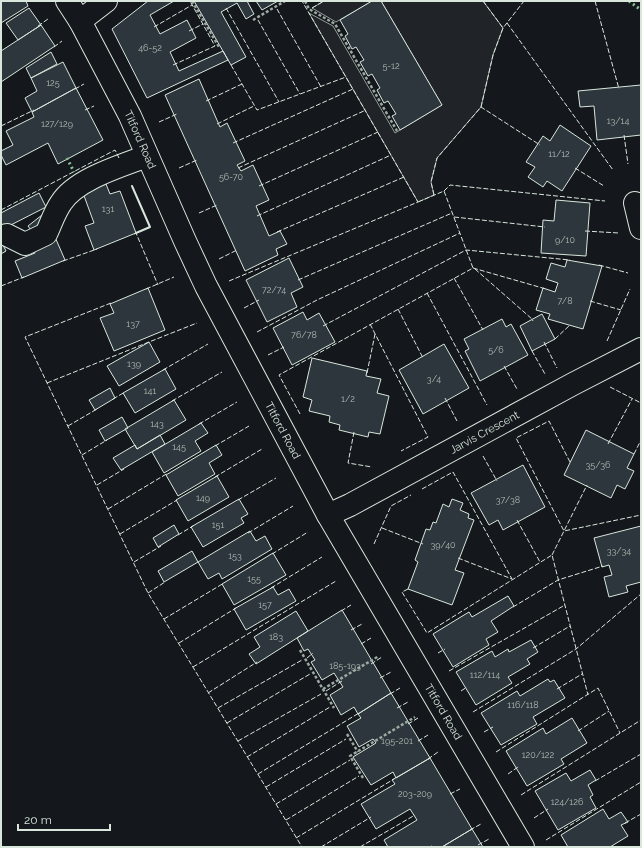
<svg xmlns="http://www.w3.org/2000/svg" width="642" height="848" viewBox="0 0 642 848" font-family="Raleway,sans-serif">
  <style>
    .green { fill: #202428; stroke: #939e99 }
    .building { fill: #2c363c; stroke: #d8e6dc }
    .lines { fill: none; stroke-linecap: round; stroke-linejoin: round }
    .minor-casing { stroke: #d8e6dc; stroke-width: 24 }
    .path { stroke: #9da8a2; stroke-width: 2.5; stroke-dasharray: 3 2; stroke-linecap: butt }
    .minor { stroke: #14181c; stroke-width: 22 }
    .hedge { stroke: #8ac095; stroke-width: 3; stroke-dasharray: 2 3; stroke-linecap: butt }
    .fence { stroke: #d8e6dc; stroke-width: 1; stroke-dasharray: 5 2; stroke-linecap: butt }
    .wall { stroke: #d8e6dc; stroke-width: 2 }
    .labels { text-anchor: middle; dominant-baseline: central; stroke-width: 3; stroke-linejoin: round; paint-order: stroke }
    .number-label { font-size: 9px; fill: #adbab4 }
    .street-label { font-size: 11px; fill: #d8e6dc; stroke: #14181c }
  </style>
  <rect width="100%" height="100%" fill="#14181c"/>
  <path class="green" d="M 324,1 L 372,1 L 336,22 L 312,8 Z
    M 381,1 L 483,1 L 503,28 L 493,55 L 481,107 L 437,158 L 431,182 L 434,195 L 418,202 L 309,13 L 333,26 L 395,133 L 442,105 Z"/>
  <path class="building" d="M 1,1 L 26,1 L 28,6 L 1,23 Z
    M 148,1 L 174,1 L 150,15 L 160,34 L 187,20 L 196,38 L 170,52 L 179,71 L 223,51 L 228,60 L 147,98 L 112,29 Z
    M 194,1 L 247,1 L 254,14 L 246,19 L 237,3 L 221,12 L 246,57 L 231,65 Z
    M 256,1 L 278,1 L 262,10 Z
    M 372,1 L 381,1 L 442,105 L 400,130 L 392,116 L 396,114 L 388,101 L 384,103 L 377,90 L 380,88 L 372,74 L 368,76 L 360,62 L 364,60 L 356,47 L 352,49 L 345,36 L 348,34 L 340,20 Z
    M 29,8 L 41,25 L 18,40 L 6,23 Z
    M 41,25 L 55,46 L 1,82 L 1,51 Z
    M 51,52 L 57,64 L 31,78 L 26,68 Z
    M 63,62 L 76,88 L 32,112 L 25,98 L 37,91 L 31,78 Z
    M 199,79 L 220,127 L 227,123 L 245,161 L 237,165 L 241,171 L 253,165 L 269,200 L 256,206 L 269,236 L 280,231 L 287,244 L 276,249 L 278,255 L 245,271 L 165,95 Z
    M 641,85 L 641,135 L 597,140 L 594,106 L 580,107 L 578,91 Z
    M 76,88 L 103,140 L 58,164 L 48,143 L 6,165 L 1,155 L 1,151 L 13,145 L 6,131 L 34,117 L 32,112 Z
    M 560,125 L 591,146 L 562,191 L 547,181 L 543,187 L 528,177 L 535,167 L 526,162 L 543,136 L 550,141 Z
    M 106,184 L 110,194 L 120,191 L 136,233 L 94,250 L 85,226 L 94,223 L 83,193 Z
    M 39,193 L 46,207 L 3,229 L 1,225 L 1,213 Z
    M 556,200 L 590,203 L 586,256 L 541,253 L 543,220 L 554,221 Z
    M 42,215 L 47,223 L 34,234 L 28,226 Z
    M 55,237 L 65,260 L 22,278 L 15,261 L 35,253 L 32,246 Z
    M 1,241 L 6,251 L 1,254 Z
    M 289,258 L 303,287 L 291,293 L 297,307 L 267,322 L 246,280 Z
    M 567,260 L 602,266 L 583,329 L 548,319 L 550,314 L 536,310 L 543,288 L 555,292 L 558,283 L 546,279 L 551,263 L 565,267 Z
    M 148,288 L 165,330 L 114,351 L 100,318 L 114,313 L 110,304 Z
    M 303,312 L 307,320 L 319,313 L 335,342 L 292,365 L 273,328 Z
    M 542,314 L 555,339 L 532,351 L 520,326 Z
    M 502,319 L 506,327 L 511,324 L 528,355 L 480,381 L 465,351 L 469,349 L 464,339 Z
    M 149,342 L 160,362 L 119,386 L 107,366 Z
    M 444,344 L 469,388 L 423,414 L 399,370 Z
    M 312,358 L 367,371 L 366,376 L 381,379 L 377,393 L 389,396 L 380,434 L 369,432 L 368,437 L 339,430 L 340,425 L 329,422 L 330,416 L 309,411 L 312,400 L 303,397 Z
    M 165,369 L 176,389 L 135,413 L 123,393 Z
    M 110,388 L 115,398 L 95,410 L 89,400 Z
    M 174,400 L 186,420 L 137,449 L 125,429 Z
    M 122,417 L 128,428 L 105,441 L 99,430 Z
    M 201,423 L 208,433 L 195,441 L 201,451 L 164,473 L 152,452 Z
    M 586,430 L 634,454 L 627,468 L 634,471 L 625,489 L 617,485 L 611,498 L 564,475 Z
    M 160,435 L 165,444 L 121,470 L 113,458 L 135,445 L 137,449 Z
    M 216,445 L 222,455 L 209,463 L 215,474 L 178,496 L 166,475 Z
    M 523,465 L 545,507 L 503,530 L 498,520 L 489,525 L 471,493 Z
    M 217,476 L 229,497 L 188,521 L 176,500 Z
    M 239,499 L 248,514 L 241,518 L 244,523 L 203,547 L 191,527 Z
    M 452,499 L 463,503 L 460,510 L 469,514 L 468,518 L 474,520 L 455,570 L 464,573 L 452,605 L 408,589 L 418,562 L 415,560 L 426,529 L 430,530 L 433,522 L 436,523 L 443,504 L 449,507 Z
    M 174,525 L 179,534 L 158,547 L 153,538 Z
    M 641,526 L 641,582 L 626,586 L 628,592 L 609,597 L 604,577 L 612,575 L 609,565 L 602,567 L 594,538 Z
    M 250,531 L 256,541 L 265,536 L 272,549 L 222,579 L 219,573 L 208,579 L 198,562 Z
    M 192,551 L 198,562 L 164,582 L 158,571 Z
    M 273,553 L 286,575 L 234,605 L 222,584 Z
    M 273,587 L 278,595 L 289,589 L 296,601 L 246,630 L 234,609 Z
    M 508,596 L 514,606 L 491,621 L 498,632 L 486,639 L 489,645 L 453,667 L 433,634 L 469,612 L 472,617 Z
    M 342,610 L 391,693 L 358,714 L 354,707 L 341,715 L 330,695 L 343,687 L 334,673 L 322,680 L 311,662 L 315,660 L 308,649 L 304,651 L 297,638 Z
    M 296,611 L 308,631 L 256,664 L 249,654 L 260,647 L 254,637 Z
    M 531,640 L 538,652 L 527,659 L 530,664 L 508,677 L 512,683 L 476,705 L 456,672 L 492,651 L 495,657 L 508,649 L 509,652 Z
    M 548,679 L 550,682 L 554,680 L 565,698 L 533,717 L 537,724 L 501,745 L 481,713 L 517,691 L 520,696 Z
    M 391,693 L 430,758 L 396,778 L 393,772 L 371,785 L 353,757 L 376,743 L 373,739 L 359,747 L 347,726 L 361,718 L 358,714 Z
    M 572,718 L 587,743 L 561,759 L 564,764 L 527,786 L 506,751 L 543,728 L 546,734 Z
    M 430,758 L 472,829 L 442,847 L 432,847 L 432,846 L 429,847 L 388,847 L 384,840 L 417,820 L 410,809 L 376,829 L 361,804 L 395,784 L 392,780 Z
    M 590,770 L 596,780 L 588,785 L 593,795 L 590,797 L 596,808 L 558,830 L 535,791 L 566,773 L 571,781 Z
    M 603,809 L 609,819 L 621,812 L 628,822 L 621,825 L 628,836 L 610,847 L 568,847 L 561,835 Z
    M 472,829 L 483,847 L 442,847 Z"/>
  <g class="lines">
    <g class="minor-casing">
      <g id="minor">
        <path id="s1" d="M 67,1 L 80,21 L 130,116 L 185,241 L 206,286 L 328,515 L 523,847"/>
        <path d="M 80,21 L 106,1"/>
        <path d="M 635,203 L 641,228"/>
        <path d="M 7,235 L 25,244 L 46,234 C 51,224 54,213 61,203 C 76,179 121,166 147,156"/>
        <path id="s2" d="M 328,515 L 350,505 L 573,384 L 641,349"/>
      </g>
    </g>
    <path class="path" d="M 192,1 L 219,47
      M 305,1 L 309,9 L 335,24 L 397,131
      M 253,20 L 285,1
      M 300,650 L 334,708
      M 323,689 L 379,656
      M 347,734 L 358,752
      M 363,778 L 350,756 L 415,717"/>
    <use href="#minor" class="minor"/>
    <path class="hedge" d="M 629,1 L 641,10
      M 67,158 L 74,172"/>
    <path class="fence" d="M 483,1 L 503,28
      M 595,1 L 619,89
      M 226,8 L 279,102
      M 312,8 L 324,1
      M 277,9 L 321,87
      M 258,20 L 300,94
      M 507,23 L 613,170
      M 38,26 L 48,19
      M 154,27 L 192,5
      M 189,31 L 203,24
      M 54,47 L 62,41
      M 173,65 L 215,46 L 190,1
      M 231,65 L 257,110 L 346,77
      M 75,89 L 84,84
      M 206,101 L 242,84
      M 481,107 L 493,55 L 503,28 L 524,1
      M 85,110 L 94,106
      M 159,122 L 177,114
      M 217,124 L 254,106
      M 1,126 L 34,110
      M 624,135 L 628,164
      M 233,143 L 353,89
      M 179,168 L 197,160
      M 238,168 L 366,110
      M 575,168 L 604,186
      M 259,186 L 378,132
      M 444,191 L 450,185 L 605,201
      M 434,195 L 431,182 L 437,158 L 481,107 L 540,145
      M 1,210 L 115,150 L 119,158
      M 199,213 L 217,205
      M 257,216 L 391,155
      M 454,217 L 545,227
      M 585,231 L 619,233
      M 277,232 L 404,177
      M 134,234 L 136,233 L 158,285
      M 219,259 L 237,250
      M 63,261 L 97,249
      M 599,265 L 628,273
      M 473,268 L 546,289
      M 475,269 L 532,319 L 533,321
      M 454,278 L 483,330
      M 298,280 L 452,213
      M 229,281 L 418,202 L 302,1
      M 1,286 L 24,277
      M 146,289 L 174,277
      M 427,293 L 487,405
      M 590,301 L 621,310
      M 111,303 L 25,337 L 148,593 L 302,847
      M 244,308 L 259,300
      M 398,309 L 423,358
      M 370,324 L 428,437 L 401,451
      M 323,326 L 466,250 L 570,260
      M 257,332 L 317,300 L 460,233
      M 555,339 L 570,325
      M 607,341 L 630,289
      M 544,342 L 557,368
      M 532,351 L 545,374
      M 268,355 L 284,347
      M 504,366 L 517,389
      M 163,370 L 208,344
      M 367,373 L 375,334
      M 47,383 L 149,342 L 197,323
      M 610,387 L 641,403
      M 445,398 L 457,421
      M 113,399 L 125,392
      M 172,401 L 222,372
      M 300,414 L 279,375 L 473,268 L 444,191 L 418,202
      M 199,424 L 237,402
      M 68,426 L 97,409
      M 354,432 L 348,463 L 372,467
      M 608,444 L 632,399
      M 215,446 L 249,426
      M 634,454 L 641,440
      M 82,455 L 107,440
      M 483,456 L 497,481
      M 570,462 L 549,421 L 516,438 L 564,531 L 641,515
      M 215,477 L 262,449
      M 97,485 L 124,469
      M 422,489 L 453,472 L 512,579
      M 238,500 L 276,478
      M 108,509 L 168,473
      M 517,520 L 540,562
      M 382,528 L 423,544
      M 248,533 L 293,506
      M 120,534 L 177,500
      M 178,535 L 193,526
      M 374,544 L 391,506 L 411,495
      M 272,554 L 308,532
      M 552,555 L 587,485
      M 458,558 L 512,579
      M 134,562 L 161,546
      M 271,588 L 322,557
      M 408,589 L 402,592 L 427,633 L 552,555 L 588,695
      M 148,593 L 165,582
      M 513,607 L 558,580 L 603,566
      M 341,611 L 351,605
      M 164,619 L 224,583
      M 351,630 L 362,624
      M 179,643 L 236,608
      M 361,644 L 371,638
      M 533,648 L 570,626
      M 438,653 L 445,649
      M 307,658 L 313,653
      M 371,664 L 382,657
      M 193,667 L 336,581
      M 449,671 L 565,605
      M 380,678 L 391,672
      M 557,689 L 582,674
      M 326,691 L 342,681
      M 461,691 L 467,687
      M 208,693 L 257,662
      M 390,694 L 400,688
      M 218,708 L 302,660
      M 397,708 L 408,702
      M 473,712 L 576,649 L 641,594
      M 227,723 L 310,674
      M 408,724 L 418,718
      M 578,731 L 609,711
      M 484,732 L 493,727
      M 238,741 L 321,694
      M 418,741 L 428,735
      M 496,752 L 598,688 L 620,733
      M 247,757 L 330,707
      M 428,759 L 438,752
      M 258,774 L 359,713
      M 508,774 L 518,767
      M 595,781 L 641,754
      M 266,787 L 346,739
      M 450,794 L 460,789
      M 521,795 L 641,720
      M 276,804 L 350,760
      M 534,818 L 548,809
      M 286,820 L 359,776
      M 625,823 L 641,814
      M 470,830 L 481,824
      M 296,838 L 394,779
      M 546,840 L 641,782
      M 478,845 L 489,839
      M 321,847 L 371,817
      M 360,847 L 415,815"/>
    <path class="wall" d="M 132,186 L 150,227 L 136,233"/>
  </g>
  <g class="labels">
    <g class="number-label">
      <text x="150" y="48">46-52</text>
      <text x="391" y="66">5-12</text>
      <text x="53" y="83">125</text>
      <text x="618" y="121">13/14</text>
      <text x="57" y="124">127/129</text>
      <text x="559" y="154">11/12</text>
      <text x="231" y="177">56-70</text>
      <text x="108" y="209">131</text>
      <text x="565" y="240">9/10</text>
      <text x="274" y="290">72/74</text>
      <text x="565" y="301">7/8</text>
      <text x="133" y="324">137</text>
      <text x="304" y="335">76/78</text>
      <text x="496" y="350">5/6</text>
      <text x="134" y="364">139</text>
      <text x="434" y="379">3/4</text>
      <text x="150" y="391">141</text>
      <text x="348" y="399">1/2</text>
      <text x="157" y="424">143</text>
      <text x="179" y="447">145</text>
      <text x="598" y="465">35/36</text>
      <text x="203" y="498">149</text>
      <text x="508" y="500">37/38</text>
      <text x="218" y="525">151</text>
      <text x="443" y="545">39/40</text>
      <text x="619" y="551">33/34</text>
      <text x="235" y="556">153</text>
      <text x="254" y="579">155</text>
      <text x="265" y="605">157</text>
      <text x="276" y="637">183</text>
      <text x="345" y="666">185-193</text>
      <text x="485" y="675">112/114</text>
      <text x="523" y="705">116/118</text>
      <text x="397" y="741">195-201</text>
      <text x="538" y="755">120/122</text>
      <text x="415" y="794">203-209</text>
      <text x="567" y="802">124/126</text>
    </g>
    <g class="street-label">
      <text stroke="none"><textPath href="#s1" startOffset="157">Titford Road</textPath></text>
      <text stroke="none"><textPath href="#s1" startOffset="481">Titford Road</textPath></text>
      <text stroke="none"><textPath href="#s2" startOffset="177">Jarvis Crescent</textPath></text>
      <text stroke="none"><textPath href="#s1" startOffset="805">Titford Road</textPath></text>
    </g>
  </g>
  <rect width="642" height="848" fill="none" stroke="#d8e6dc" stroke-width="4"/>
  <path d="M18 824v6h92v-6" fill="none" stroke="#d8e6dc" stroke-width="2"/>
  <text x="24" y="824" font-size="12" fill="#d8e6dc" stroke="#14181c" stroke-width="3" paint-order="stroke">20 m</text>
</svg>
